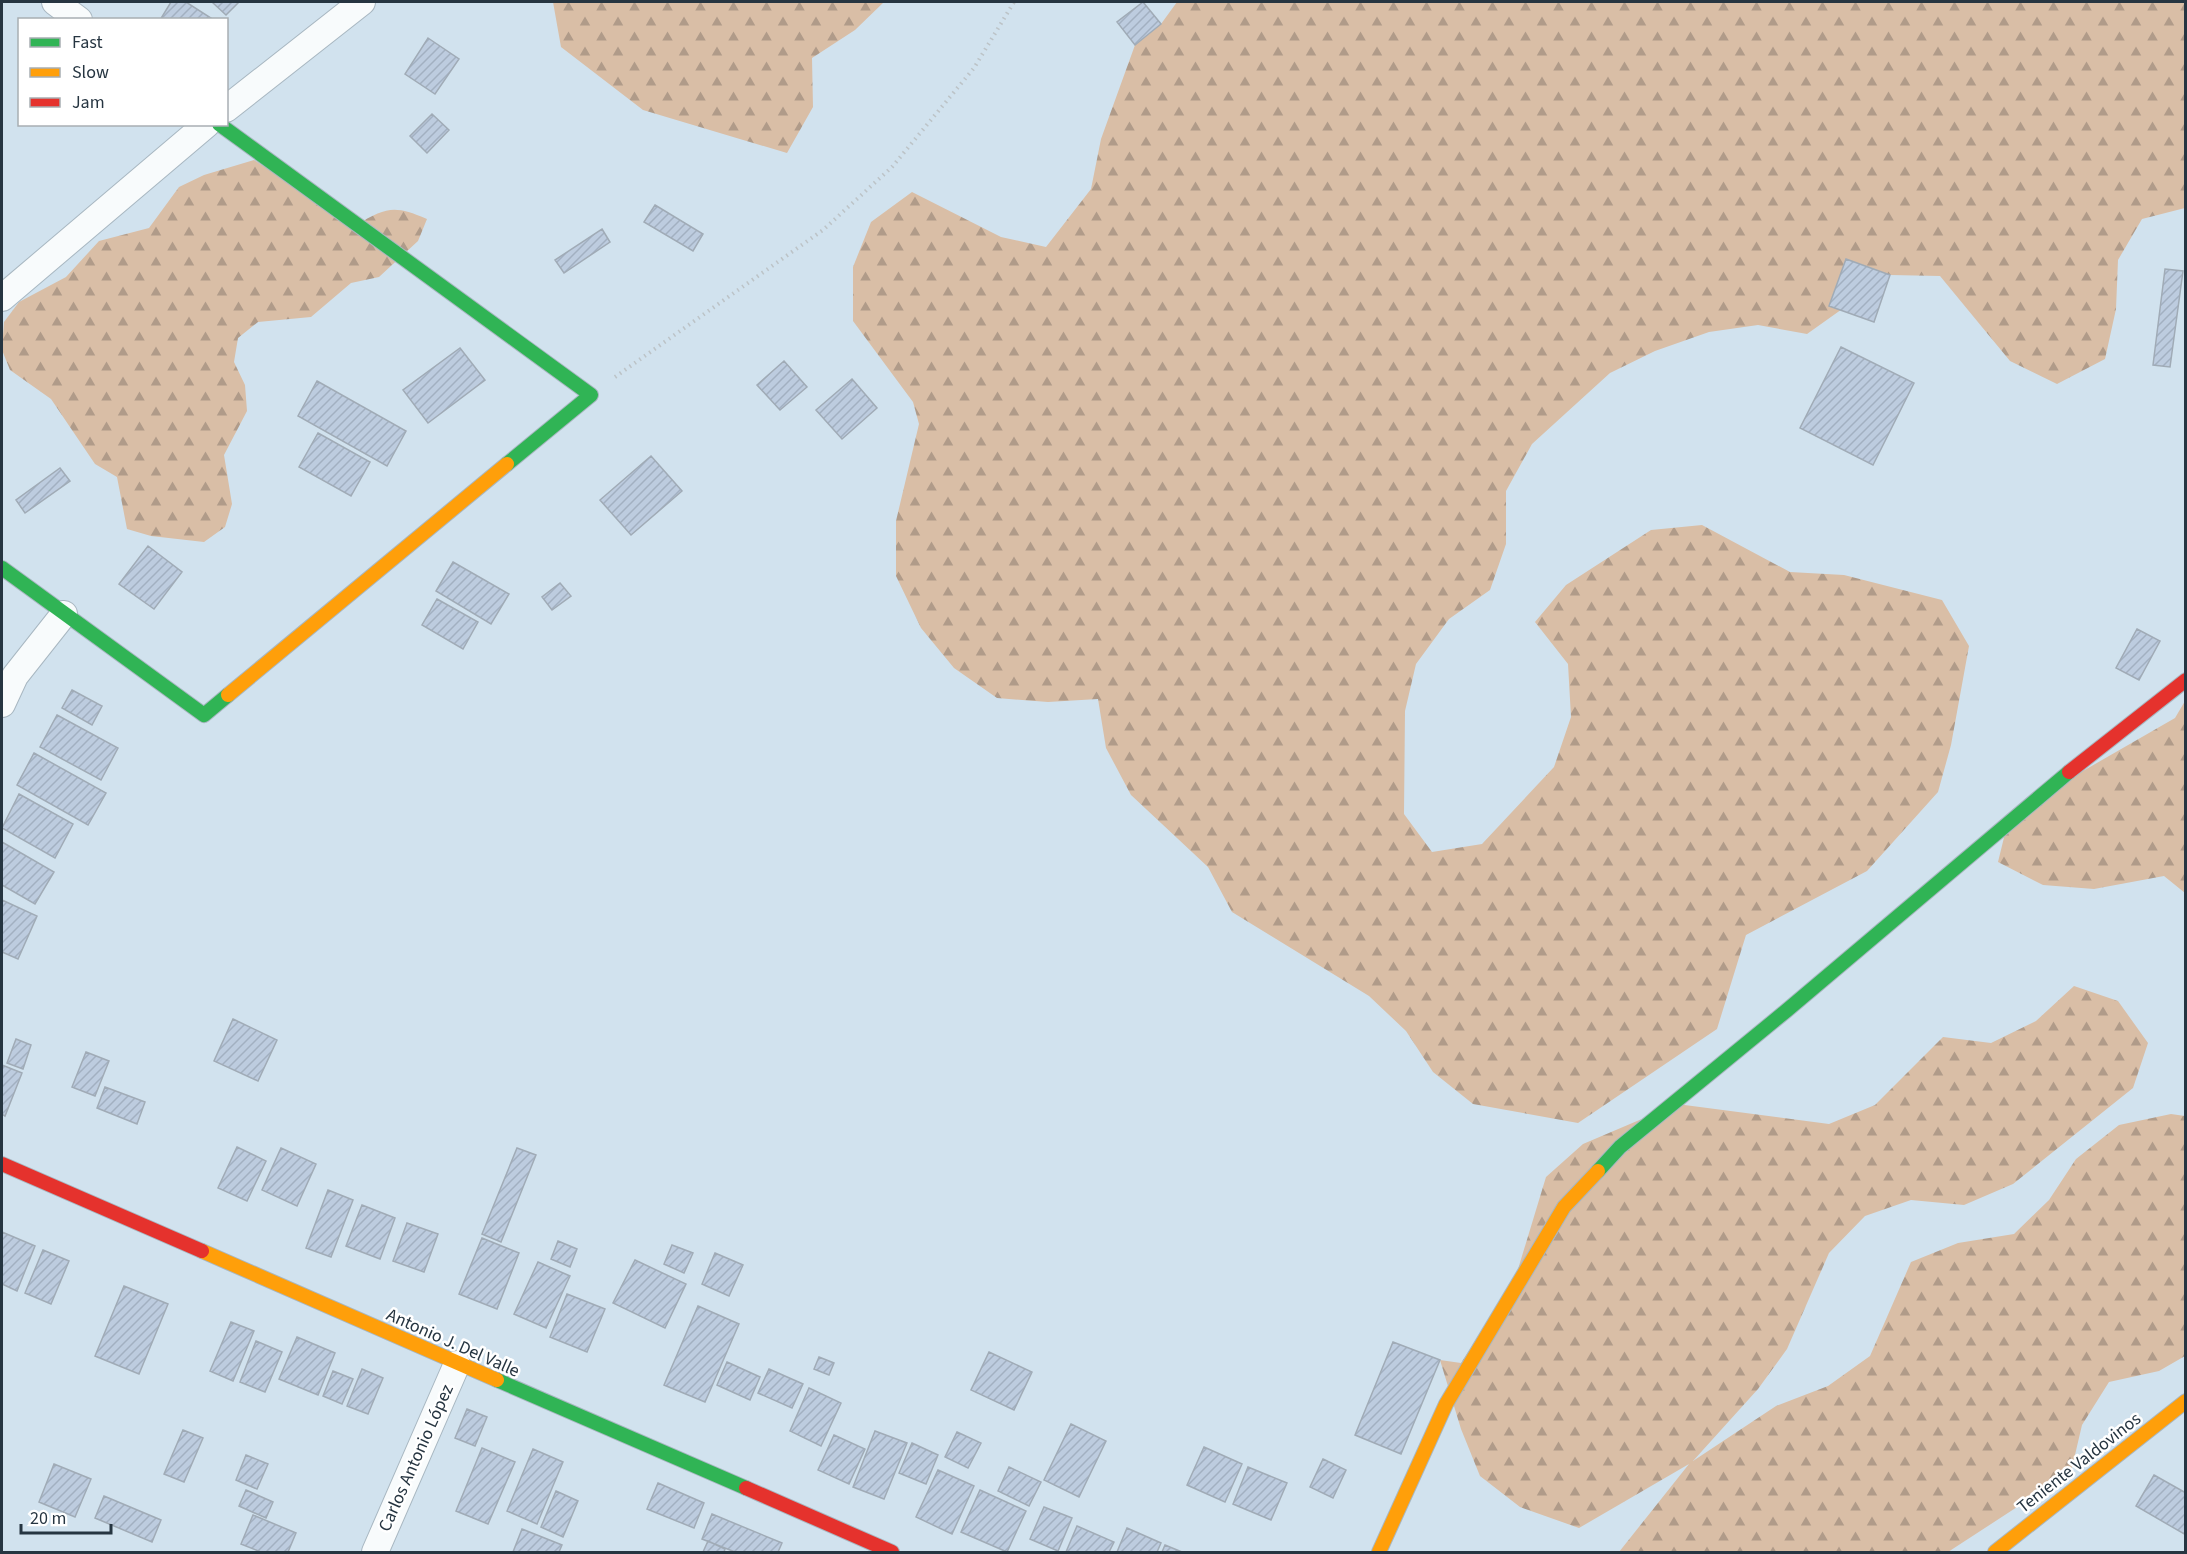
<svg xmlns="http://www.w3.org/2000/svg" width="2187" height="1554" viewBox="0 0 2187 1554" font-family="'Source Sans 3',sans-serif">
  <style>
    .forest { fill: url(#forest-firs) }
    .building { fill: url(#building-hatch); stroke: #a0abb6; stroke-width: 1.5 }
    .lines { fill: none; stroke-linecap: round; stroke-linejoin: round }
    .street-casing { stroke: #a8b7c1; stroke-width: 28 }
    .fast-casing { stroke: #a8b7c1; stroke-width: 16 }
    .slow-casing { stroke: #a8b7c1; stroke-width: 16 }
    .jam-casing { stroke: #a8b7c1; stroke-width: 16 }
    .path { stroke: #bcc3c7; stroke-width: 4; stroke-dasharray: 1.5 4.5; stroke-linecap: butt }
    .street { stroke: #f8fbfc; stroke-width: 26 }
    .fast { stroke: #30b455; stroke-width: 14 }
    .slow { stroke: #ff9f0a; stroke-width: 14 }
    .jam { stroke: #e5322d; stroke-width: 14 }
    .labels { text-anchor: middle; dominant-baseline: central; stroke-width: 5; stroke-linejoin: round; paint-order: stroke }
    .street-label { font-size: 18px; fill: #263541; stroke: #fff }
  </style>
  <defs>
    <pattern id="forest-firs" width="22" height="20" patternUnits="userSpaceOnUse" patternTransform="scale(1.5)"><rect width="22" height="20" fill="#d9bea6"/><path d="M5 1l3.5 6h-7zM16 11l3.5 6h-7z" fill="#b09b89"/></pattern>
    <pattern id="building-hatch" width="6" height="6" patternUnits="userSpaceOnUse" patternTransform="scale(1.5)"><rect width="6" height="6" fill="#bdccdf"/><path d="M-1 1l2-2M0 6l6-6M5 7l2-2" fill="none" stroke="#a2b0c1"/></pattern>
  </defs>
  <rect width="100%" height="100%" fill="#d1e2ee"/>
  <path class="forest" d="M 553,2 L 884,2 L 855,30 L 812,58 L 813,107 L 787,153 L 643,110 L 561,47 Z
    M 1177,2 L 2185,2 L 2185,208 L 2142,219 L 2118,260 L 2116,309 L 2105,359 L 2057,384 L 2010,361 L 1940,276 L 1890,275 L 1807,334 L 1758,325 L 1709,332 L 1655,351 L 1610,373 L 1532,444 L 1506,491 L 1506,544 L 1490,590 L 1449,619 L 1416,664 L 1405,711 L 1404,814 L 1432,852 L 1482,844 L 1554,767 L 1571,717 L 1568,664 L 1535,622 L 1566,585 L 1651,530 L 1702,525 L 1790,572 L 1844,575 L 1942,600 L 1969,646 L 1951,745 L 1938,792 L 1867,871 L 1746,935 L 1717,1029 L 1578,1123 L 1473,1104 L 1433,1072 L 1406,1031 L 1369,996 L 1232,912 L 1208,867 L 1131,795 L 1106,748 L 1098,699 L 1048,702 L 997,698 L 954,668 L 921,628 L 896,576 L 896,521 L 919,424 L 913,402 L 853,321 L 853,267 L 871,222 L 912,192 L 1001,237 L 1046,247 L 1091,189 L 1101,139 L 1135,45 L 1161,24 Z
    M 254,160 L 356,225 C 387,207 394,205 427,219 L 418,241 L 379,277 L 351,283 L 311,317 L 258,322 L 238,338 L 234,362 L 245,385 L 247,411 L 224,455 L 232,504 L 225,527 L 204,542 L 151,536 L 127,529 L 117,477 L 95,464 L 51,399 L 10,370 L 2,350 L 4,322 L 19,302 L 66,277 L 99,241 L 149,228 L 179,187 L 204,175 Z
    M 2185,701 L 2185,893 L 2164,876 L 2094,889 L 2043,885 L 1998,862 L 2010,813 L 2175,718 Z
    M 2074,986 L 2118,1001 L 2148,1043 L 2133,1088 L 2013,1184 L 1964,1205 L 1911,1200 L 1865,1216 L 1829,1253 L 1787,1349 L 1758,1389 L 1693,1461 L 1776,1406 L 1828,1386 L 1870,1356 L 1911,1262 L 1958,1243 L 2014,1234 L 2049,1200 L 2076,1159 L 2119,1125 L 2171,1114 L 2185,1116 L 2185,1356 L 2159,1371 L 2109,1382 L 2082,1425 L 2071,1472 L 1948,1552 L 1619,1552 L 1689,1464 L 1579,1528 L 1520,1507 L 1480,1476 L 1461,1429 L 1440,1360 L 1461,1363 L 1515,1279 L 1546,1177 L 1583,1144 L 1677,1104 L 1829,1124 L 1875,1105 L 1943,1037 L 1991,1043 L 2036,1021 Z"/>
  <path class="building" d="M 171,2 L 186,2 L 214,20 L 160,20 Z
    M 212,2 L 239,2 L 226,15 Z
    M 1143,2 L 1161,24 L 1135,45 L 1117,22 Z
    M 428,38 L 459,59 L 435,94 L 405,74 Z
    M 432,114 L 449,130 L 427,153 L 410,136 Z
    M 655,205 L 703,234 L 693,251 L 644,222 Z
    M 602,229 L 610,242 L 564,273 L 555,260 Z
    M 1846,259 L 1890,275 L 1874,322 L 1829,306 Z
    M 2165,269 L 2183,271 L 2170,367 L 2153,365 Z
    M 1841,347 L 1914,383 L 1873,465 L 1800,428 Z
    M 460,348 L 485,380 L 428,423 L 403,390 Z
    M 784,361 L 807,387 L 780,410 L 757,385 Z
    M 852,379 L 877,408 L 842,439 L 816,410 Z
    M 317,381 L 406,431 L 387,466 L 298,416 Z
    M 318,433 L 370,462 L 351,496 L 299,467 Z
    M 651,456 L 682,491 L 631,535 L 600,500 Z
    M 60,468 L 70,481 L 25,513 L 16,500 Z
    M 148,546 L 182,572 L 154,609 L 119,584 Z
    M 453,562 L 509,594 L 491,624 L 436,591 Z
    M 560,583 L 571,596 L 552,610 L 542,597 Z
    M 437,599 L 478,622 L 463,649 L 422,625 Z
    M 2137,629 L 2160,641 L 2139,680 L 2116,668 Z
    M 72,690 L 102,706 L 92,725 L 62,708 Z
    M 57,715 L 118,748 L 101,780 L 40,747 Z
    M 34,753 L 106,793 L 88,825 L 17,785 Z
    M 19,794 L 73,824 L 55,858 L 2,828 Z
    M 2,842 L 54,872 L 35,904 L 2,885 Z
    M 2,900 L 37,916 L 18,959 L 2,952 Z
    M 233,1019 L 277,1040 L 258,1081 L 214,1061 Z
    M 16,1039 L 31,1045 L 23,1069 L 7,1063 Z
    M 86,1052 L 109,1061 L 95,1096 L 72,1087 Z
    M 2,1065 L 22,1073 L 5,1116 L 2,1114 Z
    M 105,1087 L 145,1102 L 137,1124 L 97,1108 Z
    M 237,1147 L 266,1161 L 247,1201 L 218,1188 Z
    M 281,1148 L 316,1164 L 297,1206 L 262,1190 Z
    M 517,1148 L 536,1155 L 501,1242 L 482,1234 Z
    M 328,1190 L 353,1200 L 331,1257 L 306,1248 Z
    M 362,1205 L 395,1218 L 380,1259 L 346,1246 Z
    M 407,1223 L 438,1234 L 424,1272 L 393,1261 Z
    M 2,1232 L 35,1246 L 17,1291 L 2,1284 Z
    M 482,1238 L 519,1253 L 497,1309 L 459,1294 Z
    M 558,1241 L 577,1249 L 570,1267 L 551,1259 Z
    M 672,1245 L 693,1253 L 684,1273 L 664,1264 Z
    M 43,1250 L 69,1261 L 51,1304 L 25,1293 Z
    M 715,1253 L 743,1265 L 729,1296 L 702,1284 Z
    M 635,1260 L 686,1284 L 665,1328 L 613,1303 Z
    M 538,1262 L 570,1276 L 546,1328 L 514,1314 Z
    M 124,1286 L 168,1304 L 139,1374 L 95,1356 Z
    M 567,1294 L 605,1309 L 587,1352 L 550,1337 Z
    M 698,1306 L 739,1324 L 705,1402 L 664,1385 Z
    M 231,1322 L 254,1331 L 233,1381 L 210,1371 Z
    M 297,1337 L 335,1353 L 318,1395 L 279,1379 Z
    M 256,1341 L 282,1352 L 265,1392 L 240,1382 Z
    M 1393,1342 L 1440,1360 L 1401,1454 L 1355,1435 Z
    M 989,1352 L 1032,1372 L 1014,1410 L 971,1390 Z
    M 819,1357 L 834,1363 L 829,1375 L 814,1369 Z
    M 727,1362 L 760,1377 L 750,1400 L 717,1385 Z
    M 362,1369 L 383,1378 L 368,1414 L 347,1406 Z
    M 769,1369 L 803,1384 L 792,1408 L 758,1393 Z
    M 333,1371 L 353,1379 L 342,1404 L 323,1396 Z
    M 809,1388 L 841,1403 L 821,1446 L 790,1431 Z
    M 467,1409 L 487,1417 L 475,1446 L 455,1438 Z
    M 1071,1424 L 1106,1441 L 1079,1497 L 1044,1480 Z
    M 183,1430 L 203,1438 L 184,1482 L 164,1474 Z
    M 875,1431 L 907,1443 L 884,1499 L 853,1487 Z
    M 957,1432 L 981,1443 L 968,1468 L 945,1457 Z
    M 834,1435 L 865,1449 L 849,1484 L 818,1470 Z
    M 912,1443 L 938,1455 L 926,1484 L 899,1473 Z
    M 1204,1447 L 1242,1464 L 1225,1502 L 1187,1485 Z
    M 482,1448 L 515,1462 L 488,1524 L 456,1511 Z
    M 533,1449 L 563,1462 L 537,1524 L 507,1511 Z
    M 246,1455 L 268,1464 L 257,1489 L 236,1480 Z
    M 1323,1459 L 1346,1470 L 1333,1498 L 1310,1487 Z
    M 54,1464 L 91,1479 L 75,1517 L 39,1502 Z
    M 1009,1467 L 1041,1482 L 1029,1506 L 998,1491 Z
    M 1248,1467 L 1287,1483 L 1271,1520 L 1233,1504 Z
    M 938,1470 L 974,1486 L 952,1534 L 916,1517 Z
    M 2154,1475 L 2186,1493 L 2186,1535 L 2136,1506 Z
    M 658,1483 L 704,1503 L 694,1528 L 647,1509 Z
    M 246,1490 L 273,1502 L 266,1518 L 239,1506 Z
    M 980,1490 L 1026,1511 L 1007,1552 L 961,1532 Z
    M 556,1491 L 578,1501 L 563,1537 L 541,1527 Z
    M 104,1496 L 161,1520 L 152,1542 L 95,1518 Z
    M 1044,1507 L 1072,1518 L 1058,1551 L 1030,1539 Z
    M 712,1514 L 782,1543 L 778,1552 L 735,1552 L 702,1539 Z
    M 253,1515 L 296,1533 L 288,1552 L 261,1552 L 241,1544 Z
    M 1077,1526 L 1114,1542 L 1109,1552 L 1066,1552 Z
    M 1127,1528 L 1161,1543 L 1157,1552 L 1117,1552 Z
    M 522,1529 L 562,1545 L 559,1552 L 513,1552 Z
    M 708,1541 L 725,1549 L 724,1552 L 703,1552 Z
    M 1165,1545 L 1182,1552 L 1162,1552 Z"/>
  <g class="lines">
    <g class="street-casing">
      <path id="street" d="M 55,2 L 79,20
        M 226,109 L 362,2
        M 2,298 L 207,124
        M 2,704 L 15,676 L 64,614
        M 375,1552 L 457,1364"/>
    </g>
    <g class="fast-casing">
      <path id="fast" d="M 219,124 L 591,395 L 507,464
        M 2,568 L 204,715 L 228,695
        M 1598,1171 L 1620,1147 L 1786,1011 L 2069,772
        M 497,1380 L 746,1488"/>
    </g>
    <g class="slow-casing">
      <path id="slow" d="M 228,695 L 507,464
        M 202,1251 L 497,1380
        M 1379,1552 L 1446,1404 L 1564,1207 L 1598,1171
        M 1995,1552 L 2186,1401"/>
    </g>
    <g class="jam-casing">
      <path id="jam" d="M 2069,772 L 2186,680
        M 2,1164 L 202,1251
        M 746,1488 L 892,1552"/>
    </g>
    <path class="path" d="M 615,377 L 823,230 L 892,167 L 974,68 L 1014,2"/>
    <use href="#street" class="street"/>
    <use href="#fast" class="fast"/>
    <use href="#slow" class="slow"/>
    <use href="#jam" class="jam"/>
  </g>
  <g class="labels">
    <g class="street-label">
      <text transform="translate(453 1343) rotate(24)">Antonio J. Del Valle</text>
      <text transform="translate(416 1458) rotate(-66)">Carlos Antonio López</text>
      <text transform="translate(2079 1463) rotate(-38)">Teniente Valdovinos</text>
    </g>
  </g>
  <rect width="2187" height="1554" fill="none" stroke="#263541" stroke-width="6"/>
  <rect x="18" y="18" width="210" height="108" fill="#ffffff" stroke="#a8aeb3" stroke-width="1.5"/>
  <rect x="30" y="38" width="30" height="9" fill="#30b455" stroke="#a8aeb3" stroke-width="1.5"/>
  <text x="72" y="48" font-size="18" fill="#263541">Fast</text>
  <rect x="30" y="68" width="30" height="9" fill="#ff9f0a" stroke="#a8aeb3" stroke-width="1.5"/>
  <text x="72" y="78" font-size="18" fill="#263541">Slow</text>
  <rect x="30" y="98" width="30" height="9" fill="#e5322d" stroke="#a8aeb3" stroke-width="1.5"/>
  <text x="72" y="108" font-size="18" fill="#263541">Jam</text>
  <path d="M21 1524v9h90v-9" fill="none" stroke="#263541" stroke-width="3"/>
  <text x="30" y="1524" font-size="18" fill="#263541" stroke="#ffffff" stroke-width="4.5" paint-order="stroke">20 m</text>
</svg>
